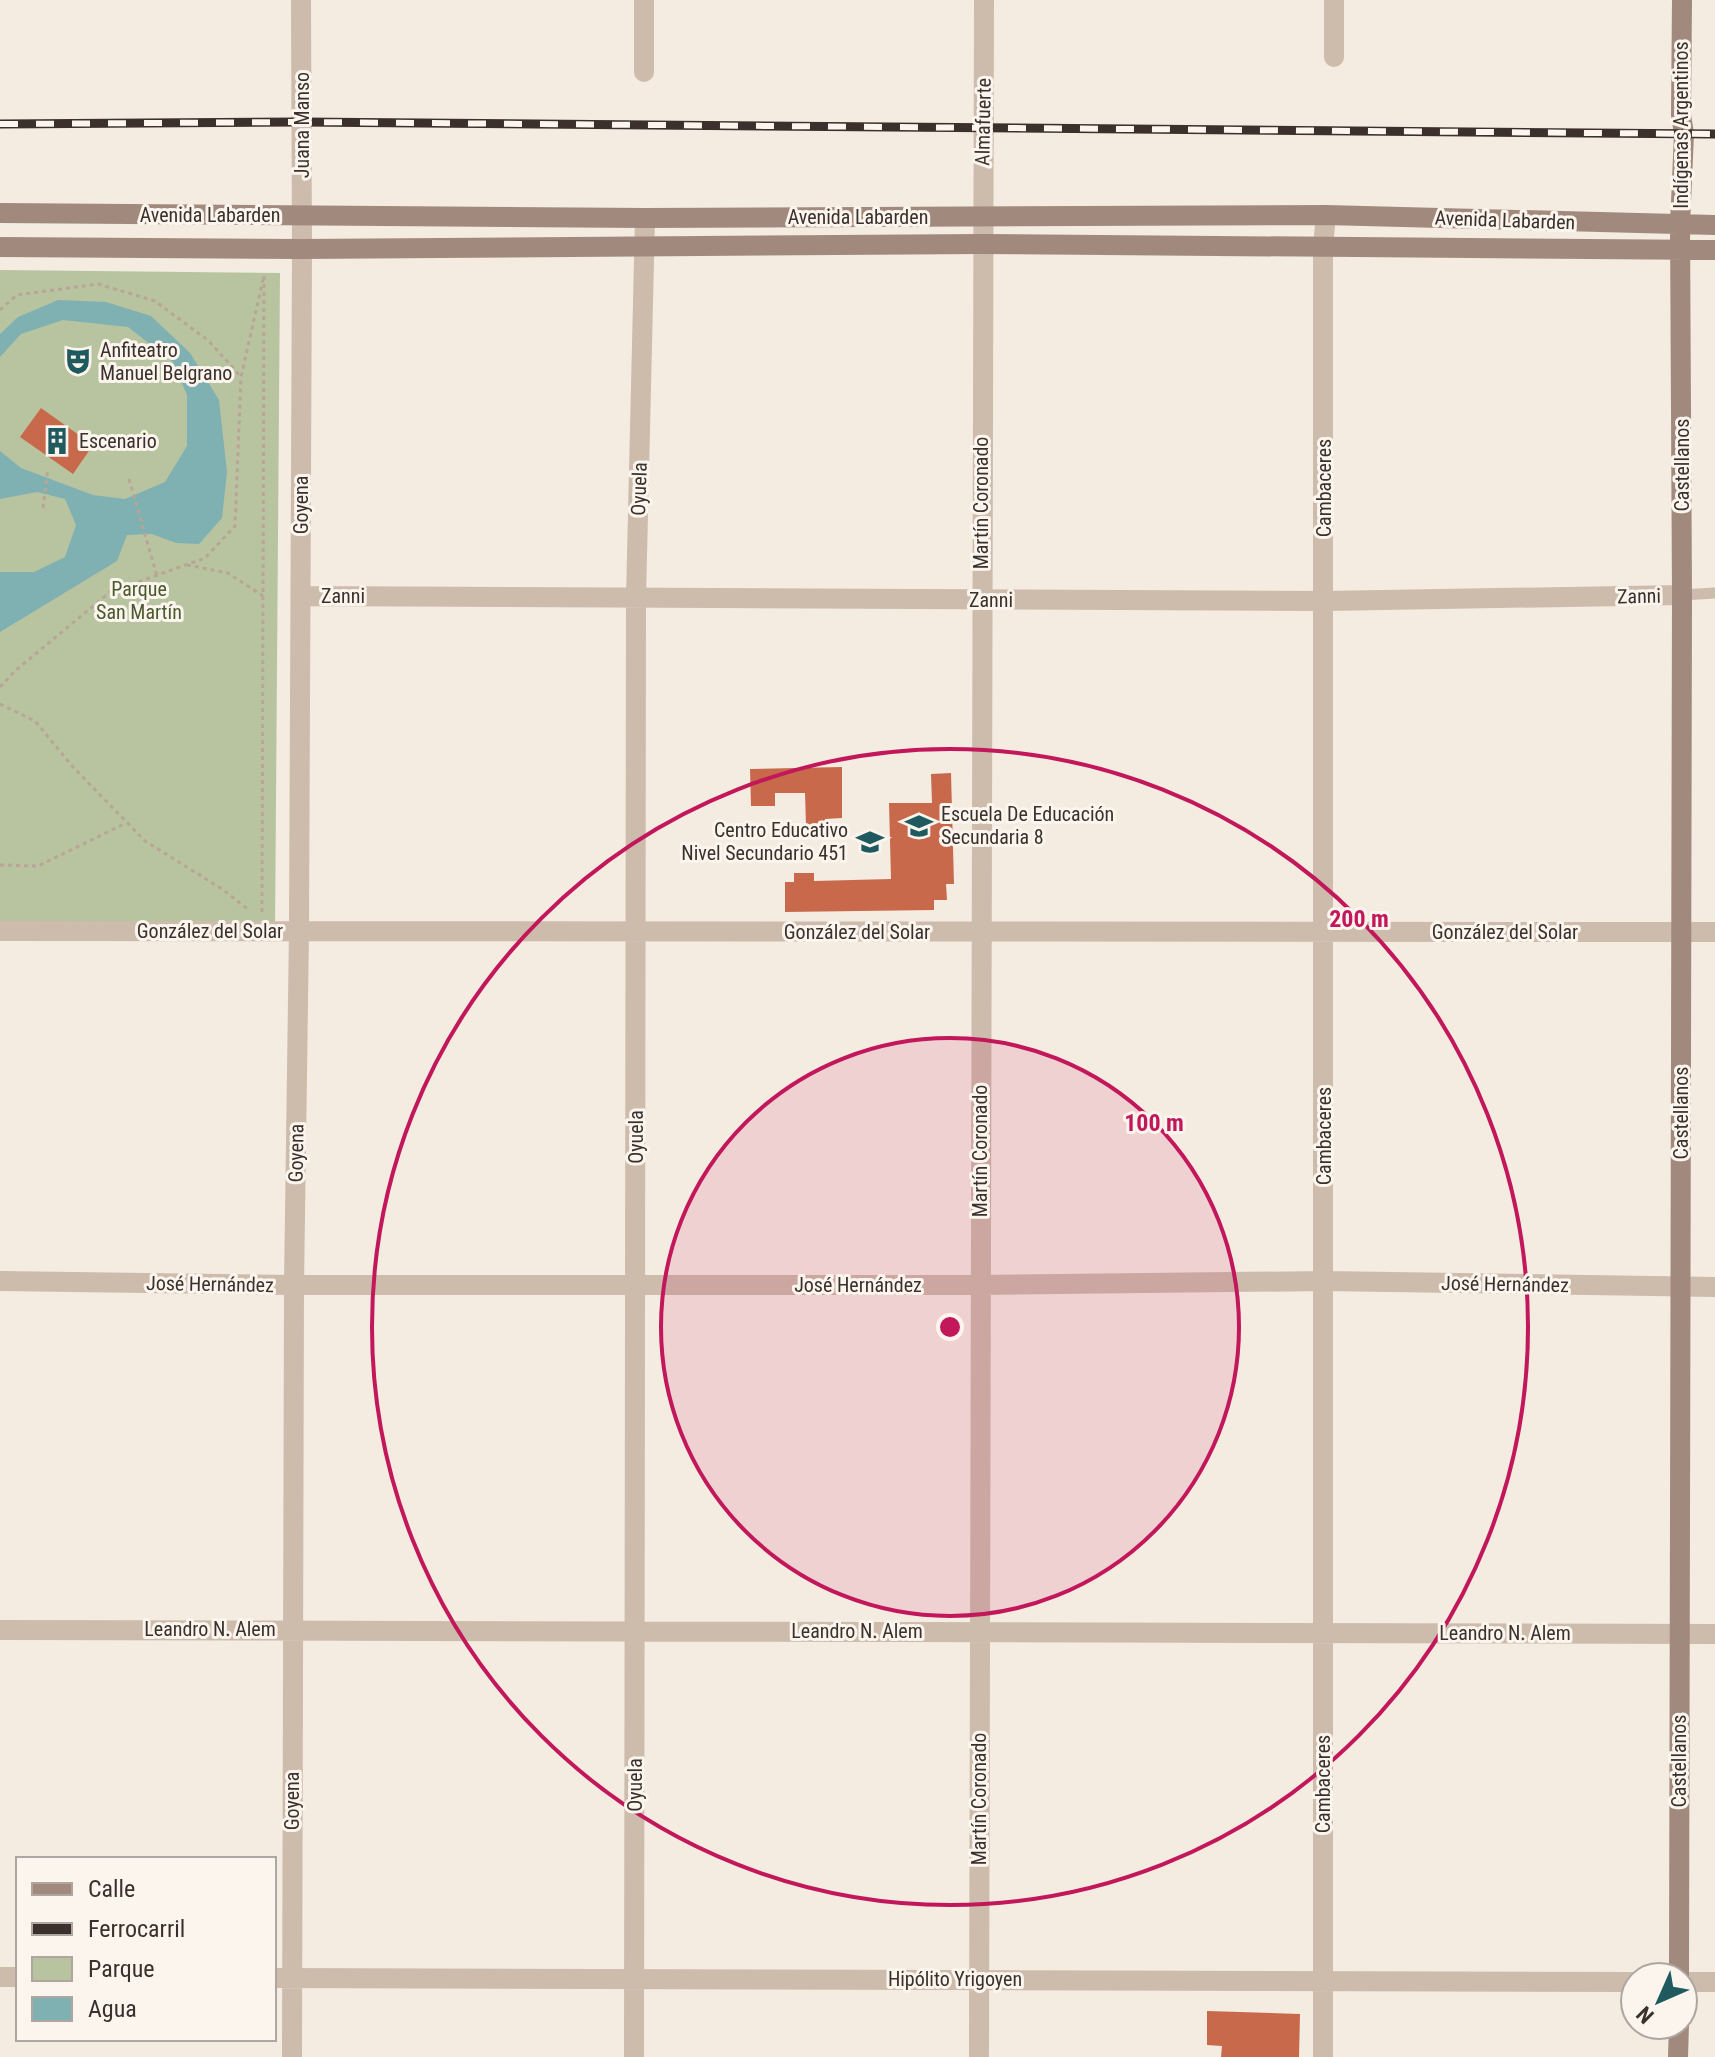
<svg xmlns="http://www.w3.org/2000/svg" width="1715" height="2057" viewBox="0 0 1715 2057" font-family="'Roboto Condensed',sans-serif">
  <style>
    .green { fill: #b8c4a0 }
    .water { fill: #7fb0b2 }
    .building { fill: #c8694b }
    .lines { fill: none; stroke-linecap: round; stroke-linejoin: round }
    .path { stroke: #b9a596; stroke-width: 3; stroke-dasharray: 4 4; stroke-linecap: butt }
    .lane { stroke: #cdbbac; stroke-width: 11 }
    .street { stroke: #cdbbac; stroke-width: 20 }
    .secondary { stroke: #a18a7d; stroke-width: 20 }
    .rail-casing { stroke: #3b302b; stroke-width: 9 }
    .rail { stroke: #fbf5ee; stroke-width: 6; stroke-dasharray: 18; stroke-linecap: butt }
    .ring { fill: none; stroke: #c2185b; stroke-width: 4 }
    .labels { text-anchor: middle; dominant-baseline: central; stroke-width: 6; stroke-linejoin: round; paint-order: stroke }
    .street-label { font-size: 20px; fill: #3b302b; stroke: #fbf5ee }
    .poi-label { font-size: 20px; fill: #3b302b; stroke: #fbf5ee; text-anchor: start }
    .park-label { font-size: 20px; fill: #4a5a2e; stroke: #fbf5ee }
    .centre { fill: #c2185b; stroke: #fbf5ee; stroke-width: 4 }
    .ring-label { font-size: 24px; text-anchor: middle; font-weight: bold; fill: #c2185b; stroke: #fbf5ee; stroke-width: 6; stroke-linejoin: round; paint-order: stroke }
  </style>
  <rect width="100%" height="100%" fill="#f4ebe1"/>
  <path class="green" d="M 0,270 L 280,273 L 275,931 L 0,928 Z"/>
  <path class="water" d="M 58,300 L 106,302 L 151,316 L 190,353 L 219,400 L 227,472 L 222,518 L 199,544 L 176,543 L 152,534 L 127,535 L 117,561 L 0,632 L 0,572 L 34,572 L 65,557 L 76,525 L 65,499 L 37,492 L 0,499 L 0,451 L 21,468 L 93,495 L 125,499 L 165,482 L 187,446 L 187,395 L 173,362 L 128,327 L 63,320 L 21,334 L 0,357 L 0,334 L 18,317 Z"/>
  <path class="building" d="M 41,408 L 93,445 L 73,474 L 20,437 Z
    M 842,767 L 842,818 L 825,819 L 825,825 L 806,825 L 805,793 L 775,793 L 775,806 L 751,806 L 750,769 Z
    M 951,773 L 954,884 L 946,884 L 947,900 L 934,900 L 934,910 L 785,912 L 785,882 L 794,882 L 794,873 L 814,873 L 814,881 L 891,879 L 889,803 L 932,803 L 931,774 Z
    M 1207,2011 L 1300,2014 L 1299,2057 L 1221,2057 L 1222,2046 L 1207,2045 Z"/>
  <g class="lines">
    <path class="path" d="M 0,310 L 17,295 L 98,284 L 155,301 L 209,341 L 241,377
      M 129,479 L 157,576
      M 43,508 L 48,468
      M 187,565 L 228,573 L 263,596
      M 0,687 L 15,671 L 110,592 L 205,558 L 235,526 L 241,377 L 263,280
      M 0,704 L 35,721 L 73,767 L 145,841 L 222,889 L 250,911
      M 0,865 L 38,866 L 126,823
      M 262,912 L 264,272"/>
    <path class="lane" d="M 1682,595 L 1715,593"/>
    <path class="street" d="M 1334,57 L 1334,0
      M 644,72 L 644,0
      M 301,596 L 1325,601 L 1682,595
      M 0,931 L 1715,932
      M 0,1281 L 294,1285 L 980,1285 L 1324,1281 L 1715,1287
      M 0,1630 L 1715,1634
      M 0,1977 L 18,1977
      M 274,1978 L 1635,1982
      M 1683,1982 L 1715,1982
      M 292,2057 L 294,1285 L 299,931 L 302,249 L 301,0
      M 634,2057 L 636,598 L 645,218
      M 979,2057 L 984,0
      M 1323,2057 L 1323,246 L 1326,215"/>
    <path class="secondary" d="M 0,213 L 645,218 L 1326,215 L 1715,225
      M 0,247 L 302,249 L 981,244 L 1715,250
      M 1679,1977 L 1682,595 L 1680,225 L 1684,134 L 1681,115 L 1682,0
      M 1678,2057 L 1679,2025"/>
    <g class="rail-casing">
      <path id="rail" d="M 0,124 L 301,122 L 1715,134"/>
    </g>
    <use href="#rail" class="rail"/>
  </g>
  <circle cx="950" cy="1327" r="289" fill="#c2185b" fill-opacity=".12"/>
  <g class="ring">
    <circle cx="950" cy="1327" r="289"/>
    <circle cx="950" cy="1327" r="578"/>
  </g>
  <defs>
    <g id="theatre-bare" transform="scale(2.16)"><path d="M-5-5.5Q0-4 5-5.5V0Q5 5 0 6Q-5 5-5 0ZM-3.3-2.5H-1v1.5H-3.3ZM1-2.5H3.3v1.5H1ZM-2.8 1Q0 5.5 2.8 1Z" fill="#1f5a5e" stroke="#fbf5ee" stroke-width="2.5" paint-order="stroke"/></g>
    <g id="building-bare" transform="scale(2.16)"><path d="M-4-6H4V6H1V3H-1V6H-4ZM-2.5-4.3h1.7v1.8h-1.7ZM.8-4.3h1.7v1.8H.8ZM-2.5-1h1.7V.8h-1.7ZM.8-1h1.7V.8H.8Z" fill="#1f5a5e" stroke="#fbf5ee" stroke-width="2.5" paint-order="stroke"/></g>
    <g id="school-bare" transform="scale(2.16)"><path d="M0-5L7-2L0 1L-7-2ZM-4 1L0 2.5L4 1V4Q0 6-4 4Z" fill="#1f5a5e" stroke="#fbf5ee" stroke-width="2.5" paint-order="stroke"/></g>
  </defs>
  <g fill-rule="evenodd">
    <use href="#theatre-bare" x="78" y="361"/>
    <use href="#building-bare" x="57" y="441"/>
    <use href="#school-bare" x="919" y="826"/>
    <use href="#school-bare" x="870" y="842"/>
  </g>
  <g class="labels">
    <g class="street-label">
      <text transform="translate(983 122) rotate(-89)">Almafuerte</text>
      <text transform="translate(302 125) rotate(-90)">Juana Manso</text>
      <text transform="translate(1681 125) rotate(-90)">Indígenas Argentinos</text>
      <text x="210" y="215">Avenida Labarden</text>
      <text x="858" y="217">Avenida Labarden</text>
      <text transform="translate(1505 220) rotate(2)">Avenida Labarden</text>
      <text transform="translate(1682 465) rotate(-90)">Castellanos</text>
      <text transform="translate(1324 488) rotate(-90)">Cambaceres</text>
      <text transform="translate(639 489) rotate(-88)">Oyuela</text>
      <text transform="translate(981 503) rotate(-90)">Martín Coronado</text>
      <text transform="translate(301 505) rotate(-90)">Goyena</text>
      <text x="343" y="596">Zanni</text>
      <text transform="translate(1639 596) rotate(-1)">Zanni</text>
      <text x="991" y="600">Zanni</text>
      <text x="210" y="931">González del Solar</text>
      <text x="857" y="932">González del Solar</text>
      <text x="1505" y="932">González del Solar</text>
      <text transform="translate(1681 1113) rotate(-90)">Castellanos</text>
      <text transform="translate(1324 1136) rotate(-90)">Cambaceres</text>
      <text transform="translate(636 1137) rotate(-90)">Oyuela</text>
      <text transform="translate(980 1151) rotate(-90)">Martín Coronado</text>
      <text transform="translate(296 1153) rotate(-89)">Goyena</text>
      <text transform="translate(210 1284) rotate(1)">José Hernández</text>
      <text transform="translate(1505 1284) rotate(1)">José Hernández</text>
      <text x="858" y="1285">José Hernández</text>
      <text x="210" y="1629">Leandro N. Alem</text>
      <text x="857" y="1631">Leandro N. Alem</text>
      <text x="1505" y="1633">Leandro N. Alem</text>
      <text transform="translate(1679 1761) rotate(-90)">Castellanos</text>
      <text transform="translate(1323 1784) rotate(-90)">Cambaceres</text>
      <text transform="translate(635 1785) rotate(-90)">Oyuela</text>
      <text transform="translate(979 1799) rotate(-90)">Martín Coronado</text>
      <text transform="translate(292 1801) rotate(-90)">Goyena</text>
      <text x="955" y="1979">Hipólito Yrigoyen</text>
    </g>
    <g class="poi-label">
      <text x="100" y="350">Anfiteatro<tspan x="100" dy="23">Manuel Belgrano</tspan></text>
      <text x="79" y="441">Escenario</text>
      <text x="941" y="814">Escuela De Educación<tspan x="941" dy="23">Secundaria 8</tspan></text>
      <text x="848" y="830" text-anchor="end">Centro Educativo<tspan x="848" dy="23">Nivel Secundario 451</tspan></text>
    </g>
    <g class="park-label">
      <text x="139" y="589">Parque<tspan x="139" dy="23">San Martín</tspan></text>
    </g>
  </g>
  <circle cx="950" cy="1327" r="12" class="centre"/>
  <g class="ring-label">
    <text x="1359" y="927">200 m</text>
    <text x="1154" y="1131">100 m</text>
  </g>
  <rect x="16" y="1857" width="260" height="184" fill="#fbf5ee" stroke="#aea6a0" stroke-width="2"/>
  <rect x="32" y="1883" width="40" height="12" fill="#a18a7d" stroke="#aea6a0" stroke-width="2"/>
  <text x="88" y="1897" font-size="24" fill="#3b302b">Calle</text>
  <rect x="32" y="1923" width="40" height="12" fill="#3b302b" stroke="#aea6a0" stroke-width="2"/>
  <text x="88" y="1937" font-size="24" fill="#3b302b">Ferrocarril</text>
  <rect x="32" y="1957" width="40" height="24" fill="#b8c4a0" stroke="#aea6a0" stroke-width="2"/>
  <text x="88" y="1977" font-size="24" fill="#3b302b">Parque</text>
  <rect x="32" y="1997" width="40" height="24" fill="#7fb0b2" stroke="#aea6a0" stroke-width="2"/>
  <text x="88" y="2017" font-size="24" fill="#3b302b">Agua</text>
  <g transform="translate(1659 2001) rotate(225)"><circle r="38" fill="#fbf5ee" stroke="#aea6a0" stroke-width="2"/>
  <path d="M0-6L14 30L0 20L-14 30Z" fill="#1f5a5e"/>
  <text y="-12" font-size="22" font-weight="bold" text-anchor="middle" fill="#3b302b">N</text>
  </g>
</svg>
